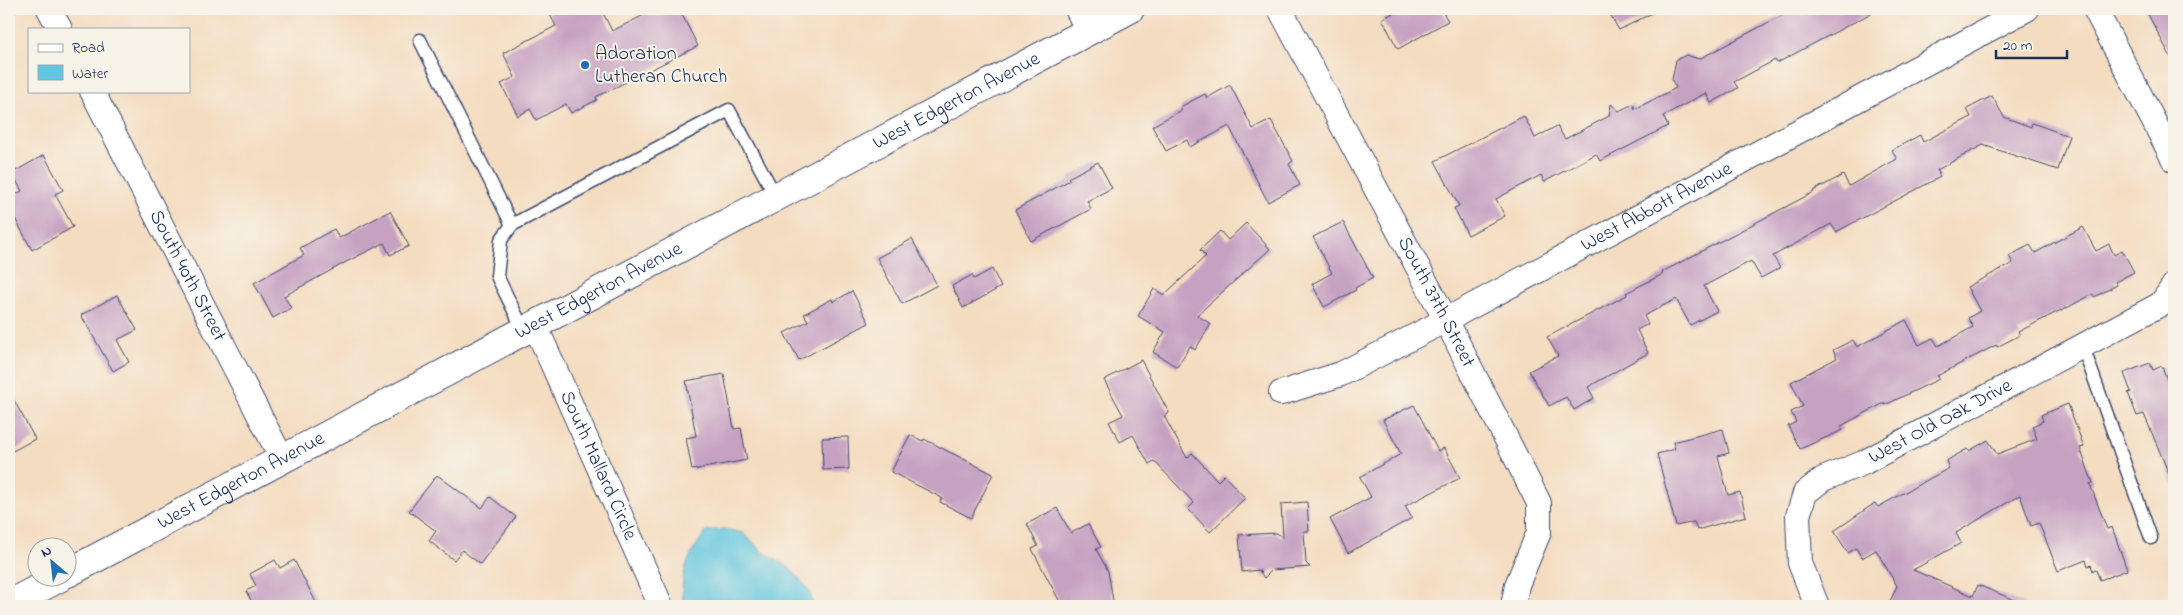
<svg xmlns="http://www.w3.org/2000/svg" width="2183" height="615" viewBox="0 0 2183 615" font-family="'Indie Flower',sans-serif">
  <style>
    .water { fill: #61c6df; stroke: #3e7a9e }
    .building { fill: #c6a1c2 }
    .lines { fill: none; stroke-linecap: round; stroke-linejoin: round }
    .lane-casing { stroke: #3c496d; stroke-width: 15 }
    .street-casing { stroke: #3c496d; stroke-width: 26 }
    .secondary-casing { stroke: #3c496d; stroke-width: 30 }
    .lane { stroke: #fff; stroke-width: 12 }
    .street { stroke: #fff; stroke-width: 24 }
    .secondary { stroke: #fff; stroke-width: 28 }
    .poi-dot { fill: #1f6fb2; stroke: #f7f3e8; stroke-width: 2 }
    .labels { text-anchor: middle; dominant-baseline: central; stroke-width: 4; stroke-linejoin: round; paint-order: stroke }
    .poi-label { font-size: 20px; fill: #1b2f5e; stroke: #f7f3e8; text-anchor: start }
    .street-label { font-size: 20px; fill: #1b2f5e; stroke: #f7f3e8 }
  </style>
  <rect width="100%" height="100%" fill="#f7f3e8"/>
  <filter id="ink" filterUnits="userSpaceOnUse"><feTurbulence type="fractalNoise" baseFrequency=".02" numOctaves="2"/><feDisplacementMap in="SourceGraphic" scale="10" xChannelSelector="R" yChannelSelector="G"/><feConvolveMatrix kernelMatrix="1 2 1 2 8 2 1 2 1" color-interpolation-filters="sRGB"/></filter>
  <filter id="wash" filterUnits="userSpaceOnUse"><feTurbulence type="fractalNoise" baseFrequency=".0096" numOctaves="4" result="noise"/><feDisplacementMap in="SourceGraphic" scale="20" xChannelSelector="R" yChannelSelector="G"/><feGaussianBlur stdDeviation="1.12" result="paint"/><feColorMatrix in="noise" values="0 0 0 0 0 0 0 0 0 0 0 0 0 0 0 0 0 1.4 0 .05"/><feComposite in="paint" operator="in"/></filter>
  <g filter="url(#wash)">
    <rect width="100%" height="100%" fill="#f4dcc0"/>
    <path class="water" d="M 724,529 L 743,533 L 763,552 L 790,568 L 809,590 L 813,606 L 684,606 C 678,575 688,555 707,531 Z"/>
    <g id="blocks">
      <path class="building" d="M 547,9 L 601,9 L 612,31 L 656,9 L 679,9 L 698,46 L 596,97 L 597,100 L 571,113 L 566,104 L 536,120 L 530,109 L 518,116 L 501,84 L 515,77 L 503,53 L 556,26 Z
        M 1401,9 L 1441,9 L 1448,21 L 1398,49 L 1382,19 Z
        M 1607,9 L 1660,9 L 1619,30 Z
        M 1794,9 L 1879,9 L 1777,63 L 1775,60 L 1734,82 L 1738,88 L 1711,103 L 1706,93 L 1663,116 L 1668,126 L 1600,161 L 1596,154 L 1544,182 L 1541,175 L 1496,199 L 1505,216 L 1468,235 L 1454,208 L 1459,206 L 1435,161 L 1524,116 L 1535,138 L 1557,126 L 1565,139 L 1609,116 L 1611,104 L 1619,111 L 1633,104 L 1635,109 L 1676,88 L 1672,80 L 1676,60 L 1686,55 L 1699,59 Z
        M 2145,9 L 2174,9 L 2174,63 Z
        M 1230,85 L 1253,129 L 1271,120 L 1293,161 L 1289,164 L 1300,185 L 1268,202 L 1229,126 L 1190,147 L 1187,140 L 1166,151 L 1152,126 L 1182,110 L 1180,107 L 1205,94 L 1207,98 Z
        M 1992,96 L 2004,117 L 2031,127 L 2032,123 L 2069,136 L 2058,170 L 1983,145 L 1937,170 L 1940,177 L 1836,232 L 1831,224 L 1773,256 L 1780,268 L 1761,278 L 1751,261 L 1704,286 L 1717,311 L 1690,325 L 1676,299 L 1644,316 L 1648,324 L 1637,330 L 1648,353 L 1588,387 L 1594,398 L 1574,410 L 1566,397 L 1549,406 L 1529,371 L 1558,356 L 1547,337 L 1627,295 L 1626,293 L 1663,274 L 1662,272 L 1814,192 L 1813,191 L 1843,175 L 1849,186 L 1897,159 L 1892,150 L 1920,135 L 1923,142 L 1971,117 L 1967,109 Z
        M 44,155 L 63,190 L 55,194 L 73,227 L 32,250 L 9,207 L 9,198 L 22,191 L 12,173 Z
        M 1098,162 L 1112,188 L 1087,201 L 1091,209 L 1031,241 L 1015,210 L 1070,180 L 1068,178 Z
        M 390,211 L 409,246 L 390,255 L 384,243 L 348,261 L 284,296 L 291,308 L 273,318 L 254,283 L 304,255 L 300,248 L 334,229 L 339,238 Z
        M 1343,222 L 1373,278 L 1355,288 L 1356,290 L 1324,307 L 1312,284 L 1332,273 L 1313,237 Z
        M 1246,223 L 1270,249 L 1197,315 L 1211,324 L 1195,350 L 1190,346 L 1177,367 L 1153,352 L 1165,332 L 1138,316 L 1154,289 L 1164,295 L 1206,256 L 1200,250 L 1220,231 L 1228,240 Z
        M 2083,227 L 2096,251 L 2109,244 L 2114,255 L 2122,250 L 2134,272 L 2115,282 L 2117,285 L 2094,297 L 2093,294 L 2061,311 L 2061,310 L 2018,332 L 2020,335 L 1997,347 L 1996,345 L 1937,376 L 1939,379 L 1885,405 L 1884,403 L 1841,426 L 1843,430 L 1800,449 L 1788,426 L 1796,422 L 1791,412 L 1803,406 L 1791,382 L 1837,358 L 1833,350 L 1853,340 L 1857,347 L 1906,320 L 1919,345 L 1933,338 L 1938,346 L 1973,327 L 1968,318 L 1980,311 L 1967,287 L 2013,263 L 2009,256 L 2030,245 L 2035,253 Z
        M 912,239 L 937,285 L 902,304 L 877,258 Z
        M 992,269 L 1001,287 L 963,308 L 952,286 L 972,275 L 974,279 Z
        M 852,291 L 869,323 L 799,360 L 784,333 L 808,321 L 804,314 L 832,299 L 833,302 Z
        M 117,295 L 137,330 L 117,340 L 129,362 L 113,371 L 81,315 Z
        M 1141,360 L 1169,413 L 1164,416 L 1187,458 L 1192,453 L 1218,481 L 1224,475 L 1245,498 L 1210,532 L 1188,509 L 1194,503 L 1154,461 L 1149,464 L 1133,435 L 1120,442 L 1109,422 L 1123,415 L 1104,380 Z
        M 2150,363 L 2153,370 L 2162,366 L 2167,380 L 2174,377 L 2174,486 L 2144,414 L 2137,416 L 2128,393 L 2131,392 L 2124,373 Z
        M 724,374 L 734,429 L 741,428 L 747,460 L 692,470 L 686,438 L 696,436 L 686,381 Z
        M 9,391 L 35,439 L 9,453 Z
        M 2068,404 L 2084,447 L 2080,448 L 2093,483 L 2090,484 L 2107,529 L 2112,527 L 2127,570 L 2100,580 L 2096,570 L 2093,571 L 2091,565 L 2088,566 L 2086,560 L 2058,571 L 2039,523 L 2031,526 L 2020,495 L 1956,533 L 1961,543 L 1913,570 L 1973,596 L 1978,585 L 2029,606 L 1888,606 L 1897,586 L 1876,550 L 1862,558 L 1856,548 L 1848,553 L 1834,531 L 1875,503 L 1878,507 L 1949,468 L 1946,461 L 1967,449 L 1969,451 L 1988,440 L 1997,454 L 2037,439 L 2032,426 L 2043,421 L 2041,415 Z
        M 1414,405 L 1438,451 L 1444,448 L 1460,478 L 1405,506 L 1412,518 L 1348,553 L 1330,519 L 1371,497 L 1360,477 L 1401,454 L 1383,420 Z
        M 1723,429 L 1729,453 L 1718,456 L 1728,495 L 1740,492 L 1746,516 L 1697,530 L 1694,522 L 1676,526 L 1657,454 L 1675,449 L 1673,442 Z
        M 910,435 L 923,441 L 924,439 L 993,474 L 971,518 L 940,502 L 942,498 L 891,472 Z
        M 848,437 L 849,469 L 823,470 L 822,438 Z
        M 437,475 L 482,508 L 490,497 L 516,517 L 480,564 L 462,550 L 454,560 L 429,541 L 436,531 L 409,511 Z
        M 1307,502 L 1309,531 L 1304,531 L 1306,563 L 1310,567 L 1272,570 L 1264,578 L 1259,570 L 1242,572 L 1239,535 L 1277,533 L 1283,538 L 1281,504 Z
        M 1057,508 L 1071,533 L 1088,524 L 1101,547 L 1096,549 L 1108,571 L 1114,606 L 1062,606 L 1032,549 L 1038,546 L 1027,524 Z
        M 275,560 L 280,568 L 294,560 L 318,606 L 254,606 L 246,591 L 256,586 L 250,574 Z"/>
    </g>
  </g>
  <g filter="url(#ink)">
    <use href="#blocks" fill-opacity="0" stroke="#3c496d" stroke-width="1"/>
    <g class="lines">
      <g class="lane-casing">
        <path id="lane" d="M 420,40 L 512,225
          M 524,331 L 497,276 L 501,240 L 512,225 L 729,110 L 776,197
          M 2083,347 L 2151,538"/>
      </g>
      <g class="street-casing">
        <g id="street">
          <path d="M 49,9 L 60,29"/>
          <path d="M 1077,9 L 1088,31"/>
          <path id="s1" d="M 1280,9 L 1446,320 L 1539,503 L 1539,532 L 1517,585 L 1513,606"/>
          <path d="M 2095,9 L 2174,160"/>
          <path id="s2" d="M 92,91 L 282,459"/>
          <path id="s3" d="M 535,325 L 661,606"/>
          <path id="s4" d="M 1281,393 L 1341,374 L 1446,320 L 2027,9"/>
          <path id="s5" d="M 1817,606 L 1800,563 L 1798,516 L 1805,493 L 1823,479 L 1863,463 L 2161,304 L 2174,285"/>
        </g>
      </g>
      <g class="secondary-casing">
        <g id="secondary">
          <path id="s6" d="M 68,573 L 1130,9"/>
          <path d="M 9,604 L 59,578"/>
        </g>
      </g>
      <use href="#lane" class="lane"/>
      <use href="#street" class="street"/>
      <use href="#secondary" class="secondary"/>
    </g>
  </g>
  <circle class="poi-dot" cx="585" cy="65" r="5"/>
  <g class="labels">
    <g class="poi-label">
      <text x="595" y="54">Adoration<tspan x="595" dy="23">Lutheran Church</tspan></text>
    </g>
    <g class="street-label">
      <text stroke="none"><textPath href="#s6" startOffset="1006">West Edgerton Avenue</textPath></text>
      <text stroke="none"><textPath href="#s4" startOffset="420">West Abbott Avenue</textPath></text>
      <text stroke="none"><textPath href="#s2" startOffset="208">South 40th Street</textPath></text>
      <text stroke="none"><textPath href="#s6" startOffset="601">West Edgerton Avenue</textPath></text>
      <text stroke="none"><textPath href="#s1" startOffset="332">South 37th Street</textPath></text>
      <text stroke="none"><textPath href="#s5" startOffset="271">West Old Oak Drive</textPath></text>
      <text stroke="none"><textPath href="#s3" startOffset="154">South Mallard Circle</textPath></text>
      <text stroke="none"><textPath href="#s6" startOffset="196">West Edgerton Avenue</textPath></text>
    </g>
  </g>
  <rect width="2183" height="615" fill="none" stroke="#f7f3e8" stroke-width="30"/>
  <rect x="28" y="28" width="162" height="65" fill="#f7f3e8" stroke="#9fa5b1"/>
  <rect x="38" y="44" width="25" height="8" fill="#ffffff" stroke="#9fa5b1"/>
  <text x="72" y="52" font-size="15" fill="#1b2f5e">Road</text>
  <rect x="38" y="65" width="25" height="15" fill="#61c6df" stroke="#9fa5b1"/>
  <text x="72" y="78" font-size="15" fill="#1b2f5e">Water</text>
  <g transform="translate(52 562) rotate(332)"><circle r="24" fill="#f7f3e8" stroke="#9fa5b1"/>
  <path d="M0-4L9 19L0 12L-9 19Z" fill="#1f6fb2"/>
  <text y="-8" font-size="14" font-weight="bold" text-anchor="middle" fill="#1b2f5e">N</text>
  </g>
  <path d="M1996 50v8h71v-8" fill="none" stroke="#1b2f5e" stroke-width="2.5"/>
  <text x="2003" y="50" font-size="15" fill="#1b2f5e" stroke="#f7f3e8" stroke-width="4" paint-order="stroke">20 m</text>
</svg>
